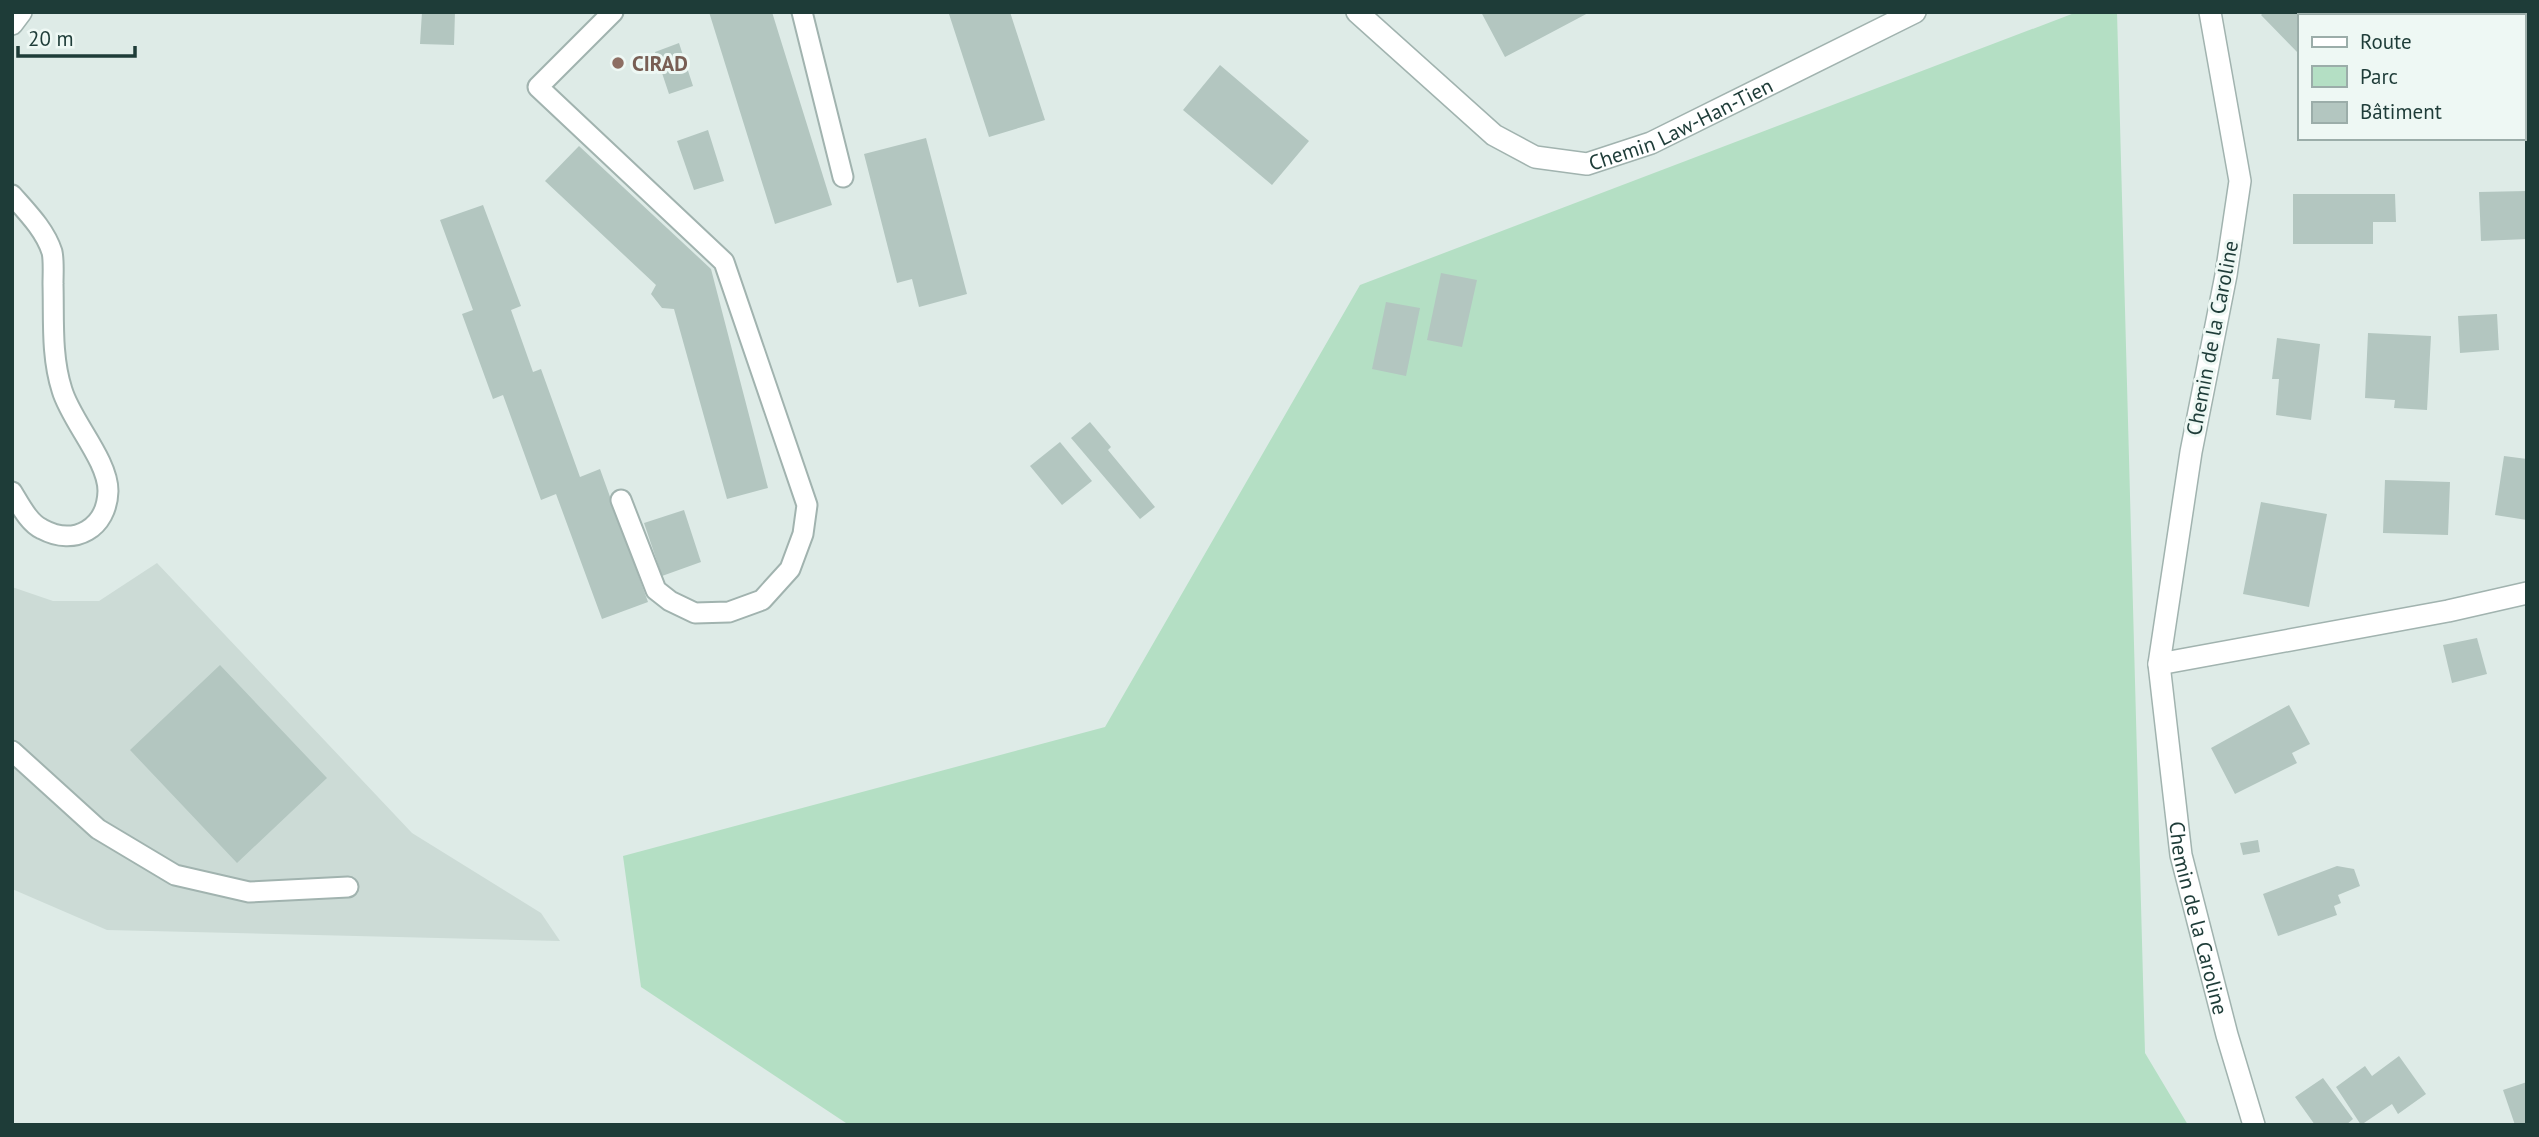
<svg xmlns="http://www.w3.org/2000/svg" width="2539" height="1137" viewBox="0 0 2539 1137" font-family="'PT Sans',sans-serif">
  <style>
    .built { fill: #ccdbd6 }
    .green { fill: #b4dfc4 }
    .building { fill: #b3c6c0 }
    .lines { fill: none; stroke-linecap: round; stroke-linejoin: round }
    .service-casing { stroke: #a1b3af; stroke-width: 23 }
    .minor-casing { stroke: #a1b3af; stroke-width: 24 }
    .tertiary-casing { stroke: #a1b3af; stroke-width: 24 }
    .service { stroke: #fff; stroke-width: 19 }
    .minor { stroke: #fff; stroke-width: 21 }
    .tertiary { stroke: #fff; stroke-width: 21 }
    .education-dot { fill: #8d6e63; stroke: #eef8f4; stroke-width: 2.5 }
    .labels { text-anchor: middle; dominant-baseline: central; stroke-width: 6; stroke-linejoin: round; paint-order: stroke }
    .education-label { font-size: 21px; font-weight: bold; fill: #785e54; stroke: #eef8f4; text-anchor: start }
    .street-label { font-size: 21px; fill: #1e3c38; stroke: #eef8f4 }
  </style>
  <rect width="100%" height="100%" fill="#deebe7"/>
  <path class="built" d="M 157,563 L 412,833 L 541,913 L 560,941 L 107,930 L 12,889 L 12,587 L 53,601 L 99,601 Z"/>
  <path class="green" d="M 2077,12 L 2117,12 L 2145,1053 L 2188,1125 L 849,1125 L 641,987 L 623,856 L 1105,727 L 1360,285 Z"/>
  <path class="building" d="M 422,12 L 455,12 L 454,45 L 420,44 Z
    M 709,12 L 772,12 L 832,205 L 775,224 Z
    M 954,12 L 1010,12 L 1045,120 L 989,137 L 949,14 Z
    M 1481,12 L 1590,12 L 1505,57 Z
    M 2264,12 L 2313,12 L 2316,16 L 2299,16 L 2299,54 L 2261,15 Z
    M 2367,12 L 2409,12 L 2405,16 L 2369,16 Z
    M 2493,12 L 2527,12 L 2527,43 L 2523,45 L 2523,16 L 2495,16 Z
    M 679,43 L 693,86 L 669,94 L 655,52 Z
    M 1220,65 L 1309,141 L 1272,185 L 1183,110 Z
    M 708,130 L 724,181 L 694,190 L 677,141 Z
    M 926,138 L 967,294 L 919,307 L 912,279 L 897,283 L 864,154 Z
    M 579,146 L 711,269 L 768,488 L 727,499 L 674,309 L 662,308 L 651,294 L 656,285 L 545,181 Z
    M 2527,191 L 2527,239 L 2481,241 L 2479,192 Z
    M 2293,194 L 2395,194 L 2396,222 L 2373,222 L 2373,244 L 2293,244 Z
    M 483,205 L 521,306 L 511,310 L 533,372 L 541,369 L 580,477 L 600,469 L 648,602 L 602,619 L 556,494 L 541,500 L 503,395 L 493,399 L 462,314 L 473,310 L 440,220 Z
    M 1441,273 L 1477,280 L 1462,347 L 1427,340 Z
    M 1386,302 L 1420,308 L 1406,376 L 1372,369 Z
    M 2497,314 L 2499,350 L 2460,353 L 2458,316 Z
    M 2368,333 L 2431,336 L 2427,410 L 2394,408 L 2395,400 L 2365,398 Z
    M 2277,338 L 2320,344 L 2311,420 L 2276,415 L 2279,379 L 2272,379 Z
    M 1090,422 L 1111,447 L 1108,450 L 1155,507 L 1140,519 L 1071,438 Z
    M 1060,442 L 1092,481 L 1062,505 L 1030,466 Z
    M 2504,456 L 2527,459 L 2527,520 L 2495,515 Z
    M 2385,480 L 2450,482 L 2448,535 L 2383,533 Z
    M 2261,502 L 2327,514 L 2309,607 L 2243,594 Z
    M 684,510 L 701,562 L 662,576 L 644,523 Z
    M 2477,638 L 2487,674 L 2452,683 L 2443,645 Z
    M 220,665 L 327,778 L 237,863 L 130,750 Z
    M 2289,705 L 2310,744 L 2292,753 L 2297,763 L 2235,794 L 2211,748 Z
    M 2258,840 L 2260,852 L 2243,855 L 2240,843 Z
    M 2337,866 L 2354,869 L 2360,886 L 2338,895 L 2341,903 L 2334,906 L 2337,915 L 2278,936 L 2263,894 Z
    M 2399,1056 L 2426,1094 L 2398,1114 L 2392,1104 L 2361,1125 L 2336,1087 L 2365,1066 L 2372,1076 Z
    M 2323,1078 L 2353,1119 L 2346,1125 L 2315,1125 L 2295,1097 Z
    M 2527,1082 L 2527,1125 L 2515,1125 L 2503,1090 Z"/>
  <g class="lines">
    <g class="service-casing">
      <path id="service" d="M 613,12 L 538,87 L 724,262 L 807,505 L 803,534 L 790,569 L 762,600 L 729,612 L 695,613 L 670,601 L 656,590 L 621,500
        M 802,12 L 843,177
        M 12,195 C 27,212 45,230 52,252 C 54,261 53,274 53,284 C 54,318 51,356 62,390 C 71,421 108,460 108,491 C 107,528 75,547 42,529 C 29,523 20,505 12,492
        M 12,751 L 98,829 L 175,875 L 249,892 L 348,887"/>
    </g>
    <g class="minor-casing">
      <g id="minor">
        <path id="s1" d="M 1357,12 L 1494,135 L 1535,157 L 1587,164 L 1651,143 L 1915,12"/>
        <path id="s2" d="M 2210,12 L 2240,181 L 2226,275 L 2191,452 L 2159,664 L 2181,855 L 2227,1035 L 2254,1125"/>
        <path d="M 2159,664 L 2448,611 L 2527,593"/>
      </g>
    </g>
    <g class="tertiary-casing">
      <path id="tertiary" d="M 12,24 L 21,12"/>
    </g>
    <use href="#service" class="service"/>
    <use href="#minor" class="minor"/>
    <use href="#tertiary" class="tertiary"/>
  </g>
  <circle class="education-dot" cx="618" cy="63" r="7"/>
  <g class="labels">
    <g class="education-label">
      <text x="632" y="63">CIRAD</text>
    </g>
    <g class="street-label">
      <text stroke="none"><textPath href="#s1" startOffset="385">Chemin Law-Han-Tien</textPath></text>
      <text transform="translate(2212 338) rotate(-79)">Chemin de la Caroline</text>
      <text stroke="none"><textPath href="#s2" startOffset="919">Chemin de la Caroline</textPath></text>
    </g>
  </g>
  <rect width="2539" height="1137" fill="none" stroke="#1e3c38" stroke-width="28"/>
  <rect x="2298" y="14" width="228" height="126" fill="#eef8f4" stroke="#9bada9" stroke-width="2"/>
  <rect x="2312" y="37" width="35" height="10" fill="#ffffff" stroke="#9bada9" stroke-width="2"/>
  <text x="2360" y="49" font-size="21" fill="#1e3c38">Route</text>
  <rect x="2312" y="66" width="35" height="21" fill="#b4dfc4" stroke="#9bada9" stroke-width="2"/>
  <text x="2360" y="84" font-size="21" fill="#1e3c38">Parc</text>
  <rect x="2312" y="102" width="35" height="21" fill="#b3c6c0" stroke="#9bada9" stroke-width="2"/>
  <text x="2360" y="119" font-size="21" fill="#1e3c38">Bâtiment</text>
  <path d="M18 46v10h117v-10" fill="none" stroke="#1e3c38" stroke-width="3.5"/>
  <text x="28" y="46" font-size="21" fill="#1e3c38" stroke="#eef8f4" stroke-width="5" paint-order="stroke">20 m</text>
</svg>
